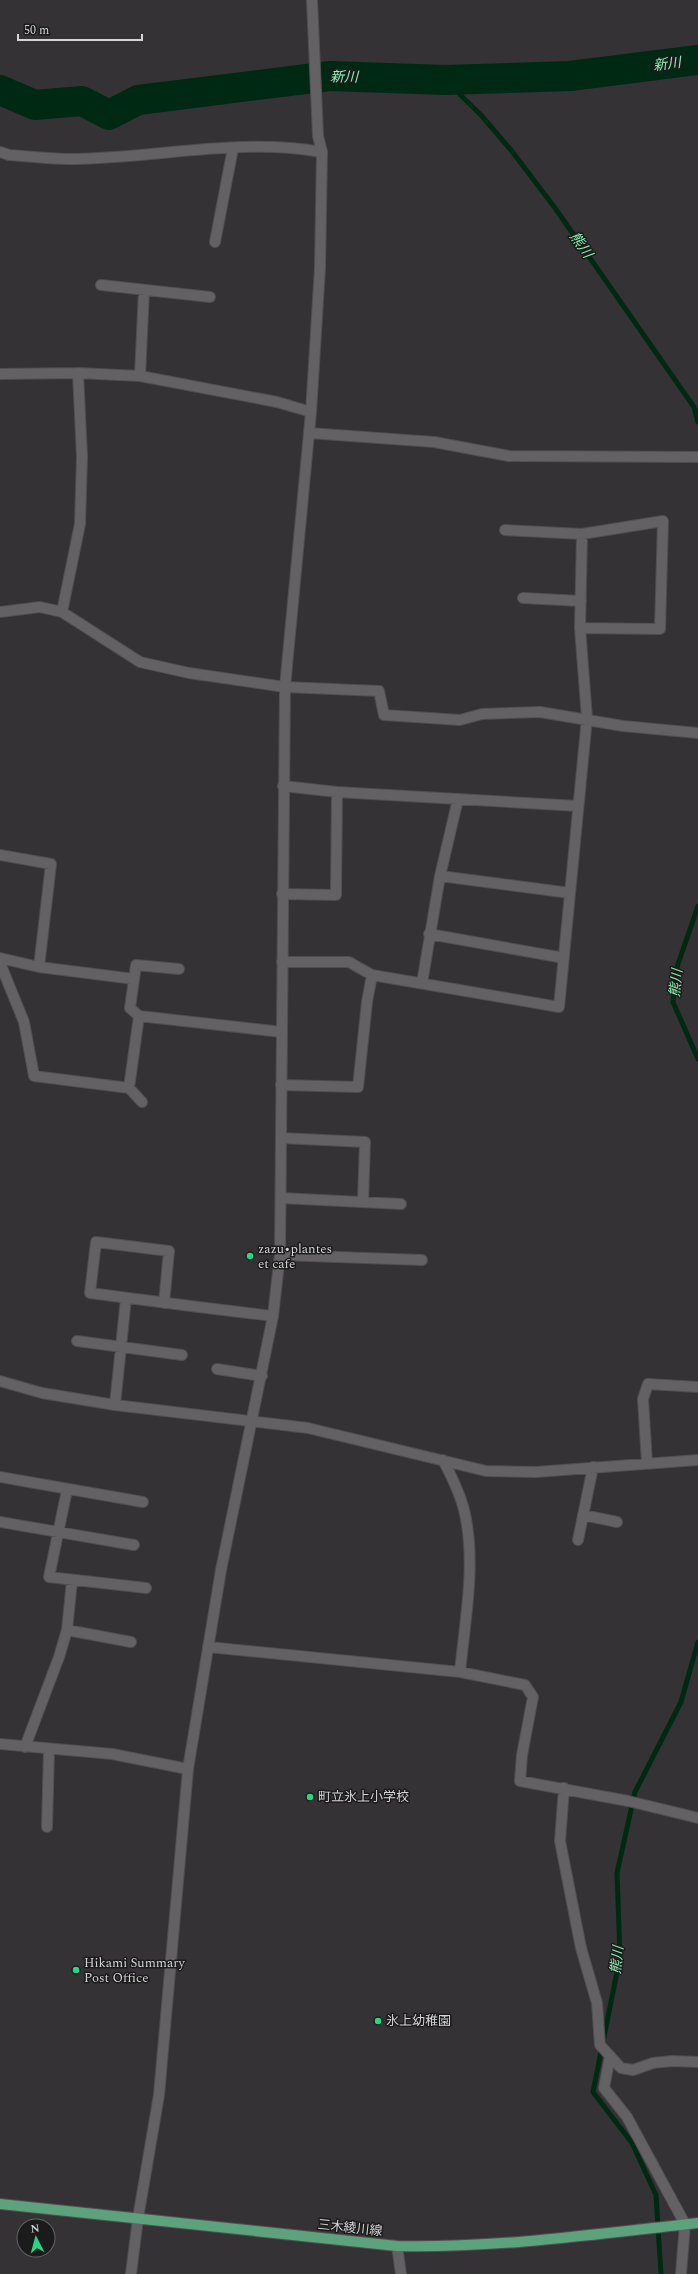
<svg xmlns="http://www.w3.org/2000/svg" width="698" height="2274" viewBox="0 0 698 2274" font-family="Spectral,'Noto Sans JP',serif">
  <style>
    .water { fill: #002914 }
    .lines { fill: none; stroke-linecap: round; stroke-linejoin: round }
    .stream { stroke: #002914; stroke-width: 5 }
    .river { stroke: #002914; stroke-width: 30 }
    .street-casing { stroke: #504e51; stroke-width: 12 }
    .secondary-casing { stroke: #504e51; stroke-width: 12 }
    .primary-casing { stroke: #504e51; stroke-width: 12 }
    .street { stroke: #636164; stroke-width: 10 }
    .secondary { stroke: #636164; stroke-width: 10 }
    .primary { stroke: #5ca27d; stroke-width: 10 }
    .poi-dot { fill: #23d886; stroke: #1c1b1c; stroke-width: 1.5 }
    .labels { text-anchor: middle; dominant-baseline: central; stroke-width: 3; stroke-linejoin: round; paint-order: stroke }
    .poi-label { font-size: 13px; fill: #d5d4d6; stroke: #1c1b1c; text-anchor: start }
    .street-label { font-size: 13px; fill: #d5d4d6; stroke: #1c1b1c }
    .water-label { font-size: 14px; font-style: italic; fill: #8bf4b6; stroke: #1c1b1c }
  </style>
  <rect width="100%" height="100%" fill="#343235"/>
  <path class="water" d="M 0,85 L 18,92 L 33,101 L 27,104 L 0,92 Z"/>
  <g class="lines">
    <path class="stream" d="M 445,80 L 481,115 L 511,150 L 555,208 L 694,407 L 698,422
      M 698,906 L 677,967 L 673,1002 L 698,1059
      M 661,2274 L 656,2195 L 632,2143 L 593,2092 L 620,1957 L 617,1873 L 635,1792 L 681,1702 L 698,1642"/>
    <path class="river" d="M 0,90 L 35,105 L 82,101 L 109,115 L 138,100 L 330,76 L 445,80 L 570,76 L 698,60"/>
    <g class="street-casing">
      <path id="street" d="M 0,152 L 9,155 C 28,156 48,159 67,159 C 151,159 238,137 322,152
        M 215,242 L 233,148
        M 101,285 L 210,297
        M 0,374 L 78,373 L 140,376 L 277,402 L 311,412
        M 140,376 L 144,290
        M 309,433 L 434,442 L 509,456 L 698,457
        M 505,530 L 582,534 L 663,521 L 660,629 L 580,628
        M 523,598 L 581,601
        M 0,612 L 40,607 L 62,612 L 140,662 L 189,673 L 285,687 L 379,691 L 384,715 L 460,720 L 482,714 L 540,712 L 623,726 L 698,733
        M 62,612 L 80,524 L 82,457 L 78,373
        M 283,786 L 337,792 L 578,806
        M 0,855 L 51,864 L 39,967
        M 440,876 L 570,893
        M 282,894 L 336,895 L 337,792
        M 429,934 L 564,958
        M 0,958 L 39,967 L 134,979
        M 282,962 L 349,962 L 372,975 L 559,1007 L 587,718 L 580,628 L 582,534
        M 0,963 L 24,1022 L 34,1076 L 129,1088
        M 422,983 L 440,876 L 458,799
        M 139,1016 L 282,1032
        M 281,1085 L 358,1087 L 367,1002 L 372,975
        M 142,1102 L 129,1088 L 139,1016 L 130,1008 L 136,965 L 179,969
        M 281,1138 L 365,1142 L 363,1202
        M 281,1198 L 401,1204
        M 280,1255 L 422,1260
        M 164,1303 L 169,1251 L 96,1242 L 90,1293 C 151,1301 212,1309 273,1316
        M 77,1341 L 182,1355
        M 217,1369 L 262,1376
        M 0,1381 L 42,1393 L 115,1405 L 308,1428 L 486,1471 L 536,1472 L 698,1460
        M 115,1405 L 126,1298
        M 443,1460 C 452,1477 461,1495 465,1514 C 476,1565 465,1620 460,1672
        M 647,1463 L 643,1399 L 648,1384 L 698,1387
        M 0,1477 L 143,1502
        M 67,1490 L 49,1577 L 146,1588
        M 583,1515 L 617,1522
        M 0,1522 L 134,1545
        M 578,1540 L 593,1467
        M 67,1630 L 131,1642
        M 208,1647 L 460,1672 L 525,1685 L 533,1697 L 522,1755 L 520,1781 L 628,1801 L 698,1818
        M 0,1744 L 112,1754 L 188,1769
        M 25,1747 L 59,1657 L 67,1630 L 72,1581
        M 564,1788 L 560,1841 L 581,1948 L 597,2003 L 600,2045 L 621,2068 L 633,2070 L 653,2063 L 672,2061 L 698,2062
        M 47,1827 L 49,1750
        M 610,2056 L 604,2088 L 627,2117 L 685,2224 L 681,2274
        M 397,2246 L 401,2274
        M 131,2274 L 138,2218"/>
    </g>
    <g class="secondary-casing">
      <path id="secondary" d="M 138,2218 L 159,2095 L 188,1769 L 221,1570 L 273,1316 L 280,1255 L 285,687 L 311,412 L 320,268 L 322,152 L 318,136 L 312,0"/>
    </g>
    <g class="primary-casing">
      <path id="primary" d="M 0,2204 L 397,2246 C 498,2248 598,2234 698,2223"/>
    </g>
    <use href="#street" class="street"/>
    <use href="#secondary" class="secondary"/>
    <use href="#primary" class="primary"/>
  </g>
  <g class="poi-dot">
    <circle cx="250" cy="1256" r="4"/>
    <circle cx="310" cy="1797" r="4"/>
    <circle cx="76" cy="1970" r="4"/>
    <circle cx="378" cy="2021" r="4"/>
  </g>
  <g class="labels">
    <g class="poi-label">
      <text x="258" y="1249">zazu•plantes<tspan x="258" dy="15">et cafe</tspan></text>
      <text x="318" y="1797">町立氷上小学校</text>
      <text x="84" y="1963">Hikami Summary<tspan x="84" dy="15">Post Office</tspan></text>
      <text x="386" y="2021">氷上幼稚園</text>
    </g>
    <g class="street-label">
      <text transform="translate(350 2228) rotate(6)">三木綾川線</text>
    </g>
    <g class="water-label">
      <text transform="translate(667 64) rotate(-7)">新川</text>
      <text transform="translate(344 77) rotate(1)">新川</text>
      <text transform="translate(581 245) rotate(55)">熊川</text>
      <text transform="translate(676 983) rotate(-84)">熊川</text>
      <text transform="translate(617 1960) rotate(-84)">熊川</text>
    </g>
  </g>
  <g transform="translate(36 2238) rotate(354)"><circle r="19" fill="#1c1b1c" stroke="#666566"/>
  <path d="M0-3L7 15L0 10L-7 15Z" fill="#23d886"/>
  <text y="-6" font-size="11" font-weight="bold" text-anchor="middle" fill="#d5d4d6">N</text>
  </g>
  <path d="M18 34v6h124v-6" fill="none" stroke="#d5d4d6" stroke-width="2"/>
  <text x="24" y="34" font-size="12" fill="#d5d4d6" stroke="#1c1b1c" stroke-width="3" paint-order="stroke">50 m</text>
</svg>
